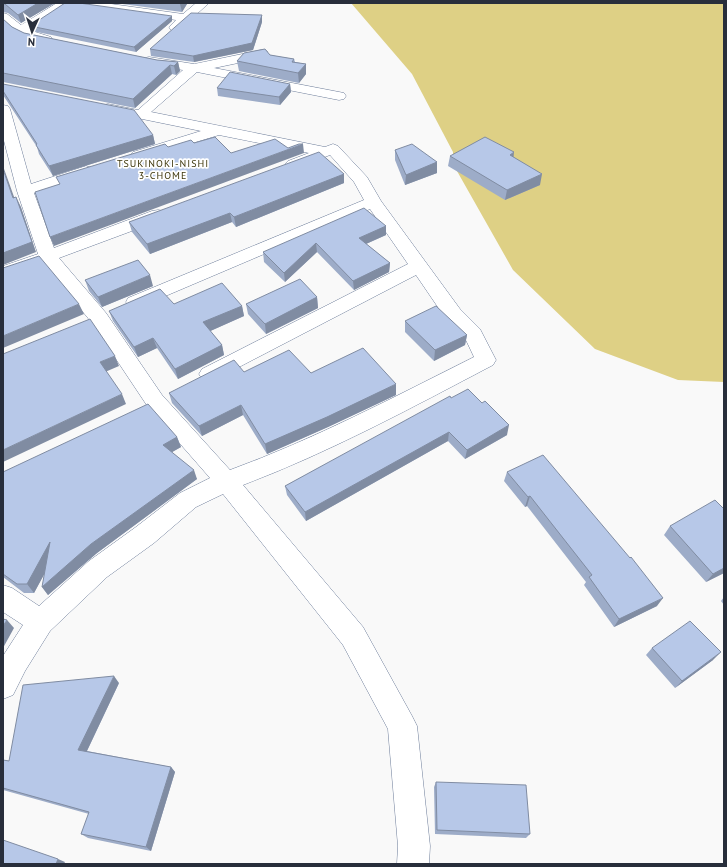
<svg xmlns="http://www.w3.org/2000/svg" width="727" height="867" viewBox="0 0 727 867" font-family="'PT Sans',sans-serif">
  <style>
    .green { fill: #ded085 }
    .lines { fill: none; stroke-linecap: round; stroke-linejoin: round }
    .minor-casing { stroke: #6d7d9a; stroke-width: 1 }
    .minor { fill: #fff; fill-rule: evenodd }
    .wall { fill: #9dacc8 }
    .shaded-wall { fill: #808ca2 }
    .building { fill: #b7c8e8; stroke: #808ca2 }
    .labels { text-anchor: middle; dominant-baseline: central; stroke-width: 3.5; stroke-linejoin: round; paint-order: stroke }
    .far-neighbourhood-label { font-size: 10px; letter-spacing: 1px; fill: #3d360b; stroke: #fff }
  </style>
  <rect width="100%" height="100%" fill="#f9f9f9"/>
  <path class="green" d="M 351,3 L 724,3 L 724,382 L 678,380 L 595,349 L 513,270 L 453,164 L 453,152 L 412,74 Z"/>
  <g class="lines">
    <g class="minor-casing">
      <path id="minor" d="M 57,3 L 71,3 L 29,30 L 51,37 L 53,40 L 51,43 C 33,47 16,32 3,23 L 3,13 L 7,14 L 21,25 Z
        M 73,3 L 104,3 L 183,14 L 196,3 L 209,3 L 179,30 L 171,30 L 169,27 L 176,20 L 79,6 L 75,5 Z
        M 262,50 L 267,51 L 268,54 L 267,57 L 214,68 L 339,92 L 344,93 L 346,96 L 344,99 L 339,100 L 197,72 L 151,112 L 325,147 L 333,144 L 338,146 L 367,177 L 381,201 L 460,309 L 480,329 L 496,360 L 493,365 C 411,408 330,452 243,485 L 363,627 L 412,716 L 417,726 L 430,846 L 429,864 L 397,864 L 398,846 L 388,729 L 343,645 L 223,494 L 196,507 L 154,543 L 107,577 L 50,631 L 25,671 L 13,695 L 3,699 L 3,656 L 23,625 L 3,612 L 3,585 L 12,588 L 39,606 L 89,561 L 136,527 L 180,493 L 210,478 L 148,407 L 92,323 L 44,264 L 3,279 L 3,266 L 38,254 L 17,191 L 3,137 L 3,105 L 8,106 L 10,109 L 31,184 L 86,166 L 92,168 L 94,171 L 92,174 L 34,193 L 54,248 L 152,211 L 158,210 L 164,211 L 166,215 L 164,219 L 59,258 L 106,313 L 162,395 L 230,470 C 315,439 394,397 474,357 L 465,338 L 446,319 L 416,275 L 216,379 L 209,382 L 202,379 L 199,374 L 202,369 L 408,264 L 370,209 L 142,306 L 135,308 L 128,306 L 126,302 L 128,298 L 364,200 L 354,182 L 330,155 L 293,169 L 288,167 L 285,164 L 288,161 L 309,153 L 219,135 L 143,158 L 138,160 L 133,158 L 130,155 L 133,152 L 201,131 L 108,112 L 103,111 L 101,108 L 103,105 L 108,104 L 138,110 L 183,70 L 144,64 L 143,61 L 144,58 L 149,57 L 194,64 Z"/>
    </g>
    <use href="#minor" class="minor"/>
  </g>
  <path class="wall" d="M 3,3 L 55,3 L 21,23 L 8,13 L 3,12 Z
    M 115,3 L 187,3 L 187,4 L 182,12 Z
    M 172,16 L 172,21 L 136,52 L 32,31 L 30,26 Z
    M 3,19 L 12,27 L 24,33 L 157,60 L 178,62 L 180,71 L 176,75 L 172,74 L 135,108 L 3,82 Z
    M 262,22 L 253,50 L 194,62 L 151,56 L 150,49 Z
    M 270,55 L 294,59 L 295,62 L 306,64 L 306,74 L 299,83 L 239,71 L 237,61 Z
    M 3,84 L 153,135 L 155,144 L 53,176 L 39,154 L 37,147 L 3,95 Z
    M 290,84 L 291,92 L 280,105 L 218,96 L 217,88 Z
    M 395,150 L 437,162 L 437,173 L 405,185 L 395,160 Z
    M 450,156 L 514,157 L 540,185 L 505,200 L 448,166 Z
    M 344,174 L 344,183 L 236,227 L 232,222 L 150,254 L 132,232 L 129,222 Z
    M 386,226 L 386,235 L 366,244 L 390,263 L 389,272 L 354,290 L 317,252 L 285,282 L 264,262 L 263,252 Z
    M 85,280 L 153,286 L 102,307 L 89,291 Z
    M 317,297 L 318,308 L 266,334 L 248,314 L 246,304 Z
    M 174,304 L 242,306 L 244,316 L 210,331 L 222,345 L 224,355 L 178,379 L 157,348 L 138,357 L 113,321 L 109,311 Z
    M 405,321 L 467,335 L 465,345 L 434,361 L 405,332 Z
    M 244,372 L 311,373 L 396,395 L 328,427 L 267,454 L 243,415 L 202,436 L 172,403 L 169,393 Z
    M 451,398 L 507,435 L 465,459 L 448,441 L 306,521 L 287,495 L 285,486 Z
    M 177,437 L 181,447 L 172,452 L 197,479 L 97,553 L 48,595 L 42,587 L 45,572 L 34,593 L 24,593 L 3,577 L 3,472 Z
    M 507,472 L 657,606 L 614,627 L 584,585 L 586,582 L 527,506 L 525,507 L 504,481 Z
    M 724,508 L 724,573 L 706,582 L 664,535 L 670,526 Z
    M 724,597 L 724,605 L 721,601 Z
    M 652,648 L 713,660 L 675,688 L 646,655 Z
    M 119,683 L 87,751 L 171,767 L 175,772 L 151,851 L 88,838 L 81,834 L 89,814 L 3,790 L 3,760 L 9,761 Z
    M 436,782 L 530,834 L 526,838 L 435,834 L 434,787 Z"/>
  <path class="shaded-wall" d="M 38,3 L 55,3 L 21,23 L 18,15 Z
    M 181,3 L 187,3 L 187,4 L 182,12 L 180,4 Z
    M 262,15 L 262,22 L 253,50 L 194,62 L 193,56 Z
    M 172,16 L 172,21 L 136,52 L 134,47 Z
    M 178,62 L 180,71 L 176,75 L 174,66 Z
    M 306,64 L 306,74 L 299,83 L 298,73 Z
    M 170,65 L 172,74 L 135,108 L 133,99 Z
    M 290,84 L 291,92 L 280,105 L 279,97 Z
    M 153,135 L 155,144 L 53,176 L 49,166 Z
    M 303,144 L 304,153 L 54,246 L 50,237 Z
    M 514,152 L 513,163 L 510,155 Z
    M 437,162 L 437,173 L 405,185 L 406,175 Z
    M 3,166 L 18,208 L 13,198 L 3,169 Z
    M 344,174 L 344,183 L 236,227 L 234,217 Z
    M 542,174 L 540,185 L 505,200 L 507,190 Z
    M 16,197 L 21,207 L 36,252 L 3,265 L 3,253 Z
    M 230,213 L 232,222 L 150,254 L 147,244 Z
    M 386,226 L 386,235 L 359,247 L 359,238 Z
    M 316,243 L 317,252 L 285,282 L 284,273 Z
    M 390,263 L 389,272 L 354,290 L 353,281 Z
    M 150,275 L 153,286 L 102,307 L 98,297 Z
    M 317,297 L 318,308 L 266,334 L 265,324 Z
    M 79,304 L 84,314 L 3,348 L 3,336 Z
    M 242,306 L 244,316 L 206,333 L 203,322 Z
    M 467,335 L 465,345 L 434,361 L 435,350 Z
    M 153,338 L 157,348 L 138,357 L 134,347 Z
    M 222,345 L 224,355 L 178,379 L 175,369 Z
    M 115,356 L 119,366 L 105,372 L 100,362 Z
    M 396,384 L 396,395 L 328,427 L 267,454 L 265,444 Z
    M 122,394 L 126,404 L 3,462 L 3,450 Z
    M 241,405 L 243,415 L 202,436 L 199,426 Z
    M 509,425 L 507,435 L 465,459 L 467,450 Z
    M 449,432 L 448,441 L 306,521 L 305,512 Z
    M 177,437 L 181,447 L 167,455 L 163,445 Z
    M 194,470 L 197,479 L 97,553 L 48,595 L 42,587 L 91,544 Z
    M 530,496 L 527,506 L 525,507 L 528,497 Z
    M 50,542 L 57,551 L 34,593 L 27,584 Z
    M 724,568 L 724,573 L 706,582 L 713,574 Z
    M 663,598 L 657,606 L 614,627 L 619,619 Z
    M 7,620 L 14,628 L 3,648 L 3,626 Z
    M 721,652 L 713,660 L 675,688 L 682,681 Z
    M 114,676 L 119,683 L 85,755 L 78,750 Z
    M 171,767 L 175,772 L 151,851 L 146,847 Z
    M 58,859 L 65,862 L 64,864 L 56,864 Z"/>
  <path class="building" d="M 3,3 L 38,3 L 18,15 L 5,4 L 3,4 Z
    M 65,3 L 79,3 L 172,16 L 134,47 L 30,26 Z
    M 191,13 L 262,15 L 252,43 L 193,56 L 150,49 Z
    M 3,19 L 12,27 L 24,33 L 157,60 L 178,62 L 174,66 L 170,65 L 133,99 L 3,73 Z
    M 265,49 L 270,55 L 294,59 L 292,62 L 306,64 L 298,73 L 237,61 L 244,53 Z
    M 230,72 L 290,84 L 279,97 L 217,88 Z
    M 3,84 L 134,110 L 153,135 L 49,166 L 36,145 L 37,144 L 3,91 Z
    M 215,137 L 231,153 L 275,139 L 288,148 L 299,144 L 303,144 L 50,237 L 35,192 L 60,184 L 56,177 L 165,144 L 168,147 L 191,140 L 194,143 Z
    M 485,137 L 514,152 L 510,155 L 542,174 L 507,190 L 450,156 Z
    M 412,144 L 437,162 L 406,175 L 395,150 Z
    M 319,152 L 344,174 L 234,217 L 230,213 L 147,244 L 129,222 Z
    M 3,169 L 13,198 L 16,197 L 32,242 L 3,253 Z
    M 364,208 L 386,226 L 359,238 L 390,263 L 353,281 L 316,243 L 284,273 L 263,252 Z
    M 39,256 L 79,304 L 3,336 L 3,268 Z
    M 138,260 L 150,275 L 98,297 L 85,280 Z
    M 300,279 L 317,297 L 265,324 L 246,304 Z
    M 222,283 L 242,306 L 203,322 L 222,345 L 175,369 L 153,338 L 134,347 L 109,311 L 160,289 L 174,304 Z
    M 436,306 L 467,335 L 435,350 L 405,321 Z
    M 90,319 L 115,356 L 100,362 L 122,394 L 3,450 L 3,354 Z
    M 363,348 L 396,384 L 327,417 L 265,444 L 241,405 L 199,426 L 169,393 L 234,360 L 244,372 L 289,350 L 311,373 Z
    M 468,389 L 482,403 L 485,401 L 509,425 L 467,450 L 449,432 L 305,512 L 285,486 L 450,396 L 451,398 Z
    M 148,404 L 177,437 L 163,445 L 194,470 L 91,544 L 42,587 L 50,542 L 27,584 L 17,584 L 3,574 L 3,472 Z
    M 543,455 L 630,558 L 631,557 L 663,598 L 619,619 L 589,577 L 592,575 L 530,496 L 528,497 L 507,472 Z
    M 715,500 L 723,508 L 724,508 L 724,568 L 713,574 L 670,526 Z
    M 3,619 L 7,620 L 3,626 Z
    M 690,621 L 721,652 L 682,681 L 652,648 Z
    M 114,676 L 78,750 L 171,767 L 146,847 L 81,834 L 89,812 L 3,788 L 3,760 L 9,761 L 23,685 Z
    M 436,782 L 526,785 L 530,834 L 437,830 Z
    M 3,840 L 58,859 L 56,864 L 3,864 Z"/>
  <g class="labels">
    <g class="far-neighbourhood-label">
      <text x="163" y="163">TSUKINOKI-NISHI<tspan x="163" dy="12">3-CHOME</tspan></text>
    </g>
  </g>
  <rect width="727" height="867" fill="none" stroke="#282e3b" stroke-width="8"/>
  <g transform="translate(32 32) rotate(183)" stroke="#ffffff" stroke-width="3" paint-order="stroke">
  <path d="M0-3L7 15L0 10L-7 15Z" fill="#282e3b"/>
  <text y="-6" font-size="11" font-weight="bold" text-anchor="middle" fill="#282e3b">N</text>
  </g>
</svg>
